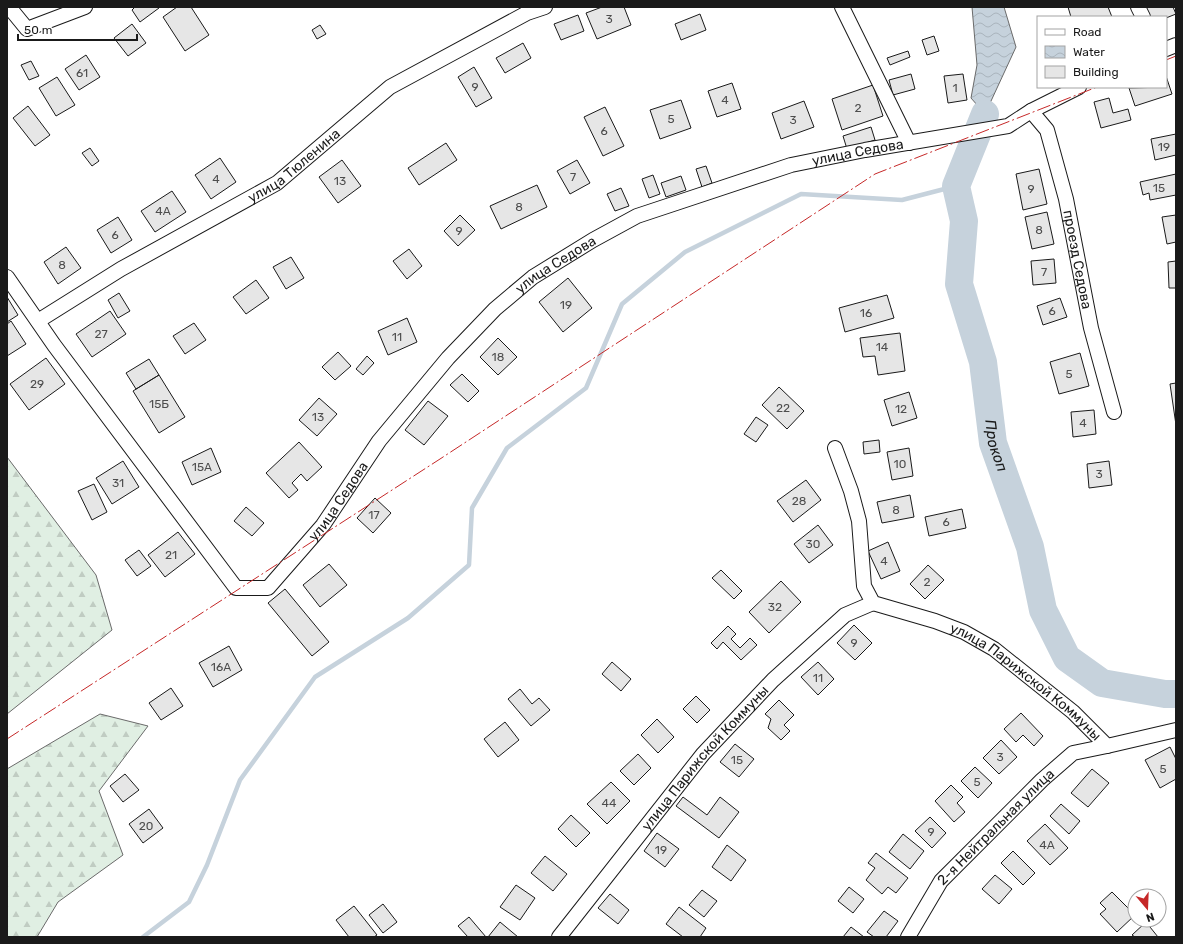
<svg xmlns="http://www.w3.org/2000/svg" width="1183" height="944" viewBox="0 0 1183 944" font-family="Rubik,sans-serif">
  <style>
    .forest { fill: url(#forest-firs); stroke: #6a6a6a }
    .water { fill: url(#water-waves); stroke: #6a6a6a }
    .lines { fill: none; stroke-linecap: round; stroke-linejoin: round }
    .stream { stroke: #c6d2dc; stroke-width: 4.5 }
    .river { stroke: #c6d2dc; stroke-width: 28 }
    .building { fill: #e6e6e6; stroke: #1a1a1a }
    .minor-casing { stroke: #1a1a1a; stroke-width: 16 }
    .minor { stroke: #fff; stroke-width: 14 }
    .power { stroke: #c62828; stroke-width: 1; stroke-dasharray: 14 3 2 3; stroke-linecap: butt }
    .labels { text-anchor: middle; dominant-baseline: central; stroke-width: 3; stroke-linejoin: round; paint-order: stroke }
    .number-label { font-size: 12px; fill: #4d4d4d }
    .street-label { font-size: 14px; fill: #1a1a1a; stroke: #fff }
    .water-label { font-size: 15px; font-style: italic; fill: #1a1a1a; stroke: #fff }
  </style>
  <defs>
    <pattern id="forest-firs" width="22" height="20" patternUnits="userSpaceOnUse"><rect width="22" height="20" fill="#e0efe3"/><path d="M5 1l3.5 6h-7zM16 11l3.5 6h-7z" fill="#c0ccc2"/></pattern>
    <pattern id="water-waves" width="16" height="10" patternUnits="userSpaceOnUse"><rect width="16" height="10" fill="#c6d2dc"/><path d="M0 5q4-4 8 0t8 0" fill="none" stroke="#aab4bc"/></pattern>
  </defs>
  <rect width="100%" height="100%" fill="#fff"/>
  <path class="forest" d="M 7,457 L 96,575 L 112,630 L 7,714 Z
    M 100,714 L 148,726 L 99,791 L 123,855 L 58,902 L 37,937 L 7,937 L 7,769 Z"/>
  <path class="water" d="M 972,7 L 1004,7 L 1016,47 L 985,114 L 971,98 L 977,65 Z"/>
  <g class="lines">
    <path class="stream" d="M 143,937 L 189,902 L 207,865 L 240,780 L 315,677 L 408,618 L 469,565 L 472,508 L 507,448 L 586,388 L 622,304 L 685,252 L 801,194 L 902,200 L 956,186"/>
    <path class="river" id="s1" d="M 985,114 L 956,186 L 964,221 L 959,284 L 983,362 L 993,443 L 1030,547 L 1043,610 L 1067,658 L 1102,683 L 1165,694 L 1176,694"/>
  </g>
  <path class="building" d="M 135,7 L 158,7 L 159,8 L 140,22 L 132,10 Z
    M 177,7 L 191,7 L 209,35 L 185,51 L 163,17 Z
    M 602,7 L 624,7 L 631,25 L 597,39 L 586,13 Z
    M 1068,7 L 1108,7 L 1112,17 L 1071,17 Z
    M 1146,7 L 1173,7 L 1176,14 L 1166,18 L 1150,17 Z
    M 700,14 L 706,30 L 681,40 L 675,24 Z
    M 578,15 L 584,31 L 561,40 L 554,24 Z
    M 132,24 L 146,43 L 128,56 L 114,38 Z
    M 320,25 L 326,34 L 317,39 L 312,30 Z
    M 934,36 L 939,51 L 927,55 L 922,40 Z
    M 523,43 L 531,58 L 505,73 L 496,58 Z
    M 908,51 L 910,57 L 890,65 L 887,58 Z
    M 86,55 L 100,77 L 79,90 L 65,69 Z
    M 31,61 L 39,76 L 29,80 L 21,65 Z
    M 474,67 L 492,98 L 476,107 L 458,77 Z
    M 911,74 L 915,89 L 893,95 L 889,80 Z
    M 963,74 L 967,100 L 948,103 L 944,76 Z
    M 1166,76 L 1172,94 L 1135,106 L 1129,88 L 1166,87 Z
    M 57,77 L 75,105 L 56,116 L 39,88 Z
    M 732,83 L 741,109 L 717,117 L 708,91 Z
    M 873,85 L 883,116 L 842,130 L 832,99 Z
    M 1109,98 L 1113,113 L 1128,109 L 1131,120 L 1101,128 L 1094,102 Z
    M 681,100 L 691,128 L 660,139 L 650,110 Z
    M 804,101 L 814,127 L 781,139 L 772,113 Z
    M 28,106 L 50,135 L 35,146 L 13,118 Z
    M 605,107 L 624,146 L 603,156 L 584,117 Z
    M 871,127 L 875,140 L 847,149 L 843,136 Z
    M 1176,134 L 1176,155 L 1155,160 L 1151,139 Z
    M 446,143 L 457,160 L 419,185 L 408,168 Z
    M 90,148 L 99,161 L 92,166 L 82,153 Z
    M 220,158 L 236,182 L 211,199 L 195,175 Z
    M 342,160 L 361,186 L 338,203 L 319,177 Z
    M 577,160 L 590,183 L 570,194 L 557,171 Z
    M 706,166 L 712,183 L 702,187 L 696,169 Z
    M 1039,169 L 1047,204 L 1023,210 L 1016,174 Z
    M 1176,174 L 1176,195 L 1150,200 L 1149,193 L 1143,195 L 1140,182 Z
    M 653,175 L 660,194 L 649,198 L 642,179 Z
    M 681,176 L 686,190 L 666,197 L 661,183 Z
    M 537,185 L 547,207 L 501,229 L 490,206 Z
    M 621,188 L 629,206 L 615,211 L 607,194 Z
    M 172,191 L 186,212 L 155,232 L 141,211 Z
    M 1047,212 L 1054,244 L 1032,249 L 1025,217 Z
    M 460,215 L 475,230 L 458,246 L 444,231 Z
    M 1176,215 L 1176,242 L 1167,244 L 1162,217 Z
    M 118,217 L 132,240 L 111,253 L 97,230 Z
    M 66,247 L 81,268 L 58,284 L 44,262 Z
    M 409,249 L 422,266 L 407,279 L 393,261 Z
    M 291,257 L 304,278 L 286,289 L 273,267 Z
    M 1054,259 L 1056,283 L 1033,285 L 1031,261 Z
    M 1176,261 L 1176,288 L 1169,288 L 1168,262 Z
    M 568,278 L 592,308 L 563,332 L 539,302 Z
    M 256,280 L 269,298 L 246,314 L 233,297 Z
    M 119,293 L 130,311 L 118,318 L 108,300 Z
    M 887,295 L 894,318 L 845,332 L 839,308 Z
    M 7,297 L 18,315 L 7,322 Z
    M 1060,298 L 1067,317 L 1043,325 L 1037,306 Z
    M 110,311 L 126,334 L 92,357 L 76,334 Z
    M 407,318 L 417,342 L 388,355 L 378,331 Z
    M 11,321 L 26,344 L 7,356 L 7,324 Z
    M 194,323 L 206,340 L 185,354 L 173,336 Z
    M 900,333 L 905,371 L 878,375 L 875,356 L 863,357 L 860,338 Z
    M 498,338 L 517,357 L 498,375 L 480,357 Z
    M 338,352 L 351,366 L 335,380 L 322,367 Z
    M 1080,353 L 1089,386 L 1059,394 L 1050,362 Z
    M 367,356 L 374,363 L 363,375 L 356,369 Z
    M 46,358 L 65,384 L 29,410 L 10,384 Z
    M 149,359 L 159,375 L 136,389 L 126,373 Z
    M 462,374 L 479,391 L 468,402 L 450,385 Z
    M 159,375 L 185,417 L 159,433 L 133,391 Z
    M 1176,383 L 1176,425 L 1170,384 Z
    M 779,387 L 804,411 L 787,429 L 762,405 Z
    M 909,392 L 917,418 L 892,426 L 884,400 Z
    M 319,398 L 337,414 L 317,436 L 299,420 Z
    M 428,401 L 448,416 L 424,445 L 405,430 Z
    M 1094,410 L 1096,434 L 1073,437 L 1071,412 Z
    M 756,417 L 768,425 L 756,442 L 744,434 Z
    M 879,440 L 880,452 L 864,454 L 863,442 Z
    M 299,442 L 322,467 L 307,481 L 301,474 L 292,483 L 298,490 L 289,498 L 266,473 Z
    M 211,448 L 221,472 L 192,485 L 182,462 Z
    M 909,448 L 913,476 L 892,480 L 887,452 Z
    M 123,461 L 139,487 L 112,504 L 96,478 Z
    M 1109,461 L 1112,485 L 1089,488 L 1087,464 Z
    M 806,480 L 821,500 L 793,522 L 777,501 Z
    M 94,484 L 107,512 L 92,520 L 78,491 Z
    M 910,495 L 914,517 L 882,523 L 877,502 Z
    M 375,498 L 391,513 L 373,533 L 357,518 Z
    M 246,507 L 264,523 L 252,536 L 234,521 Z
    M 962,509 L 966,528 L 929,536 L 925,517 Z
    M 818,525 L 833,545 L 809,563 L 794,544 Z
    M 178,532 L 195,554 L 165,577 L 148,555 Z
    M 888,542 L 900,571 L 881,579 L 868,551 Z
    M 139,550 L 151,566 L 137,576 L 125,560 Z
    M 329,564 L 347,585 L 320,607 L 303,585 Z
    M 928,565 L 944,580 L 925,599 L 910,584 Z
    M 721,570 L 742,591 L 734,599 L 712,578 Z
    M 781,581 L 801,602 L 769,633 L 749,612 Z
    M 285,589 L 329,642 L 312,656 L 268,603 Z
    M 854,625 L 872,643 L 855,660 L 837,643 Z
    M 728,626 L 736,634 L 731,639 L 740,648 L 750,638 L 757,645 L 741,660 L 723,642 L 717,649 L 711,643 Z
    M 229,646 L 242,670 L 213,687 L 199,663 Z
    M 612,662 L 631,679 L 621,691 L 602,674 Z
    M 818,662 L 834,679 L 818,695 L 801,677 Z
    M 171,688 L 183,706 L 161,720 L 149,703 Z
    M 520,689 L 532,704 L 539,698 L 550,710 L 531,726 L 508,699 Z
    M 696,696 L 710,710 L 697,723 L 683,709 Z
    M 779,700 L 794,715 L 784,725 L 790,731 L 781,740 L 768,728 L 771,719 L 765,714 Z
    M 1021,713 L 1043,736 L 1034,746 L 1023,735 L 1016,742 L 1004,729 Z
    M 657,719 L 674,737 L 658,753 L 641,735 Z
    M 505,722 L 519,740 L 498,757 L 484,739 Z
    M 1001,740 L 1017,757 L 999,774 L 983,758 Z
    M 735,744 L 754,759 L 739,777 L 720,762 Z
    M 1170,747 L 1176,759 L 1176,779 L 1160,788 L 1145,760 Z
    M 638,754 L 651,768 L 634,785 L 620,771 Z
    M 975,767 L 992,783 L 978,798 L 961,781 Z
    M 1092,769 L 1109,783 L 1088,807 L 1071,793 Z
    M 125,774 L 139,790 L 123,802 L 110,786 Z
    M 611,782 L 630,801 L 607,824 L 587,804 Z
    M 951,785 L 963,797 L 957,803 L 965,812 L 954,822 L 935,801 Z
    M 683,797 L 707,815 L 720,797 L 739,812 L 719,838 L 676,806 Z
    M 1061,804 L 1080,821 L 1069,834 L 1050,816 Z
    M 149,809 L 163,828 L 143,843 L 129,824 Z
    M 571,815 L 590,833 L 576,847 L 558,829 Z
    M 930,817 L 946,833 L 932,848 L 915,831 Z
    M 1045,824 L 1068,848 L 1050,865 L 1027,841 Z
    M 657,833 L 679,849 L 665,867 L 644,851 Z
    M 903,834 L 924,851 L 910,869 L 889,852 Z
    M 727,845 L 746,860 L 731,881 L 712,867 Z
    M 1013,851 L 1035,873 L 1023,885 L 1001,863 Z
    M 876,853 L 908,878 L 896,893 L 888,887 L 882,894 L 866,880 L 875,868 L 868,863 Z
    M 545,856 L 567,874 L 553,891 L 531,873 Z
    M 995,875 L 1012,889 L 999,904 L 982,889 Z
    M 516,885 L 535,898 L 520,920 L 500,907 Z
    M 849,887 L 864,899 L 853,913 L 838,901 Z
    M 702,890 L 717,901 L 704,917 L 689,905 Z
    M 1112,892 L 1135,915 L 1117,932 L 1100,914 L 1106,909 L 1100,903 Z
    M 610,894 L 629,910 L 618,924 L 598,908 Z
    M 383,904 L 397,922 L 383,933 L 369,915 Z
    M 354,906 L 377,935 L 374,937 L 349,937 L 336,920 Z
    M 679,907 L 706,928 L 700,937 L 683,937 L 666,924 Z
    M 884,911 L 898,921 L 886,937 L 874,937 L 867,932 Z
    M 469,917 L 486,937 L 468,937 L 458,926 Z
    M 500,922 L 518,937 L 488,937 Z
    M 1146,922 L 1158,937 L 1135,937 L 1132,935 Z
    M 851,927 L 864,937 L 843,937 Z"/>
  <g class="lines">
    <g class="minor-casing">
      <g id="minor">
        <path d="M 9,7 L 27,29 L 85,7"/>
        <path d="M 842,7 L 909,143"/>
        <path d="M 1138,7 L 1143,17"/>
        <path d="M 1166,49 L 1176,45"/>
        <path id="s2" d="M 1031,111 L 1047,130 L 1066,199 L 1091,328 L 1114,412"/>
        <path id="s3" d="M 7,277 L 54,345 L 236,588 L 268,588 L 323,525 L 379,441 L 448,358 L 495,309 L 533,277 L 593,240 L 637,216 L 791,165 L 865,150 L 1008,126 L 1031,111 L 1079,87"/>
        <path id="s4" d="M 38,321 L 121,269 L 277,183 L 390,87 L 527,13 L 545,7"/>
        <path id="s5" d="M 835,448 L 851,491 L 859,521 L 864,586 L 873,603 L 935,621 L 964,632 L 994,649 L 1073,712 L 1107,746 L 1176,730"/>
        <path id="s6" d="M 559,937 L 703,754 L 773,680 L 845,615 L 873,603"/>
        <path id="s7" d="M 908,937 L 941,881 L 1042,780 L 1073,753 L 1107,746"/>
      </g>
    </g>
    <use href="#minor" class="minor"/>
    <path class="power" d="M 1166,60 L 1176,56
      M 7,739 L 440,459 L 875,174 L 1097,87"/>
  </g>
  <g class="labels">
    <g class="number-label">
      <text x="609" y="19">3</text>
      <text x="82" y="73">61</text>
      <text x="475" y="87">9</text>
      <text x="955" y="88">1</text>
      <text x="725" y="100">4</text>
      <text x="858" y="108">2</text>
      <text x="671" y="119">5</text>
      <text x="793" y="120">3</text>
      <text x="604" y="131">6</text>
      <text x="1164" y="147">19</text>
      <text x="573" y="177">7</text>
      <text x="216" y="179">4</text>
      <text x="340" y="181">13</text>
      <text x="1159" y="188">15</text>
      <text x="1031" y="189">9</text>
      <text x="519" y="207">8</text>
      <text x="163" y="211">4А</text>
      <text x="1039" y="230">8</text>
      <text x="459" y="231">9</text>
      <text x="115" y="235">6</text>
      <text x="62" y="265">8</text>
      <text x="1044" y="272">7</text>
      <text x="566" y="305">19</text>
      <text x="1052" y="311">6</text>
      <text x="866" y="313">16</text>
      <text x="101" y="334">27</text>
      <text x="397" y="337">11</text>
      <text x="882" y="347">14</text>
      <text x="498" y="357">18</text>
      <text x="1069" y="374">5</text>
      <text x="37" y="384">29</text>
      <text x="159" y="404">15Б</text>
      <text x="783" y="408">22</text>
      <text x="901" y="409">12</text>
      <text x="318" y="417">13</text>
      <text x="1083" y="423">4</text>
      <text x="900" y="464">10</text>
      <text x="202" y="467">15А</text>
      <text x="1099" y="474">3</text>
      <text x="118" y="483">31</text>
      <text x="799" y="501">28</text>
      <text x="896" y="510">8</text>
      <text x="374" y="515">17</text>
      <text x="946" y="522">6</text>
      <text x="813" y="544">30</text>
      <text x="171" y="555">21</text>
      <text x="884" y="561">4</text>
      <text x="927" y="582">2</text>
      <text x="775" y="607">32</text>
      <text x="854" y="643">9</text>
      <text x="221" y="667">16А</text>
      <text x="818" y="678">11</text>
      <text x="1000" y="757">3</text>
      <text x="737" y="760">15</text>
      <text x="1163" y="769">5</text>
      <text x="977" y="782">5</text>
      <text x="609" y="803">44</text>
      <text x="146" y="826">20</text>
      <text x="931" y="832">9</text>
      <text x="1047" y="845">4А</text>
      <text x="661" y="850">19</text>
    </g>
    <g class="street-label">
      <text stroke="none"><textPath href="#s3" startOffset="1179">улица Седова</textPath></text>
      <text stroke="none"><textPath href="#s4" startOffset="300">улица Тюленина</textPath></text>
      <text stroke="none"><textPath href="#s2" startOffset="158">проезд Седова</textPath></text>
      <text stroke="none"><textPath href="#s3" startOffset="854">улица Седова</textPath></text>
      <text stroke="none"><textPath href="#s3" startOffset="530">улица Седова</textPath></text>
      <text stroke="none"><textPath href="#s5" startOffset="336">улица Парижской Коммуны</textPath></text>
      <text stroke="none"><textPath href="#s6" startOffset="231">улица Парижской Коммуны</textPath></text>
      <text stroke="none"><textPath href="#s7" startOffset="142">2-я Нейтральная улица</textPath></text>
    </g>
    <g class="water-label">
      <text stroke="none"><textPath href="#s1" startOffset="343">Прокоп</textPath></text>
    </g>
  </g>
  <rect width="1183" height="944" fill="none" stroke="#1a1a1a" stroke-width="16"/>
  <rect x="1037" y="16" width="130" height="72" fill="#ffffff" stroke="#a3a3a3"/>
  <rect x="1045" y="29" width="20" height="6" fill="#ffffff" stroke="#a3a3a3"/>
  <text x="1073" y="36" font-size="12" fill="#1a1a1a">Road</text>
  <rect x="1045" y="46" width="20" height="12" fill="url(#water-waves)" stroke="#a3a3a3"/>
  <text x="1073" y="56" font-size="12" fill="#1a1a1a">Water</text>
  <rect x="1045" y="66" width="20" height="12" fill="#e6e6e6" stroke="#a3a3a3"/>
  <text x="1073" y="76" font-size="12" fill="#1a1a1a">Building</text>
  <g transform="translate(1147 908) rotate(161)"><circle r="19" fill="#ffffff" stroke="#a3a3a3"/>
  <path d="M0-3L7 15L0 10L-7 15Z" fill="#c62828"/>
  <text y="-6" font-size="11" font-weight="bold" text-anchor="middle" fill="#1a1a1a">N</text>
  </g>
  <path d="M18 34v6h119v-6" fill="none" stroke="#1a1a1a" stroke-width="2"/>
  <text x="24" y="34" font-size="12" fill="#1a1a1a" stroke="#ffffff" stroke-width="3" paint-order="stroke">50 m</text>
</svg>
